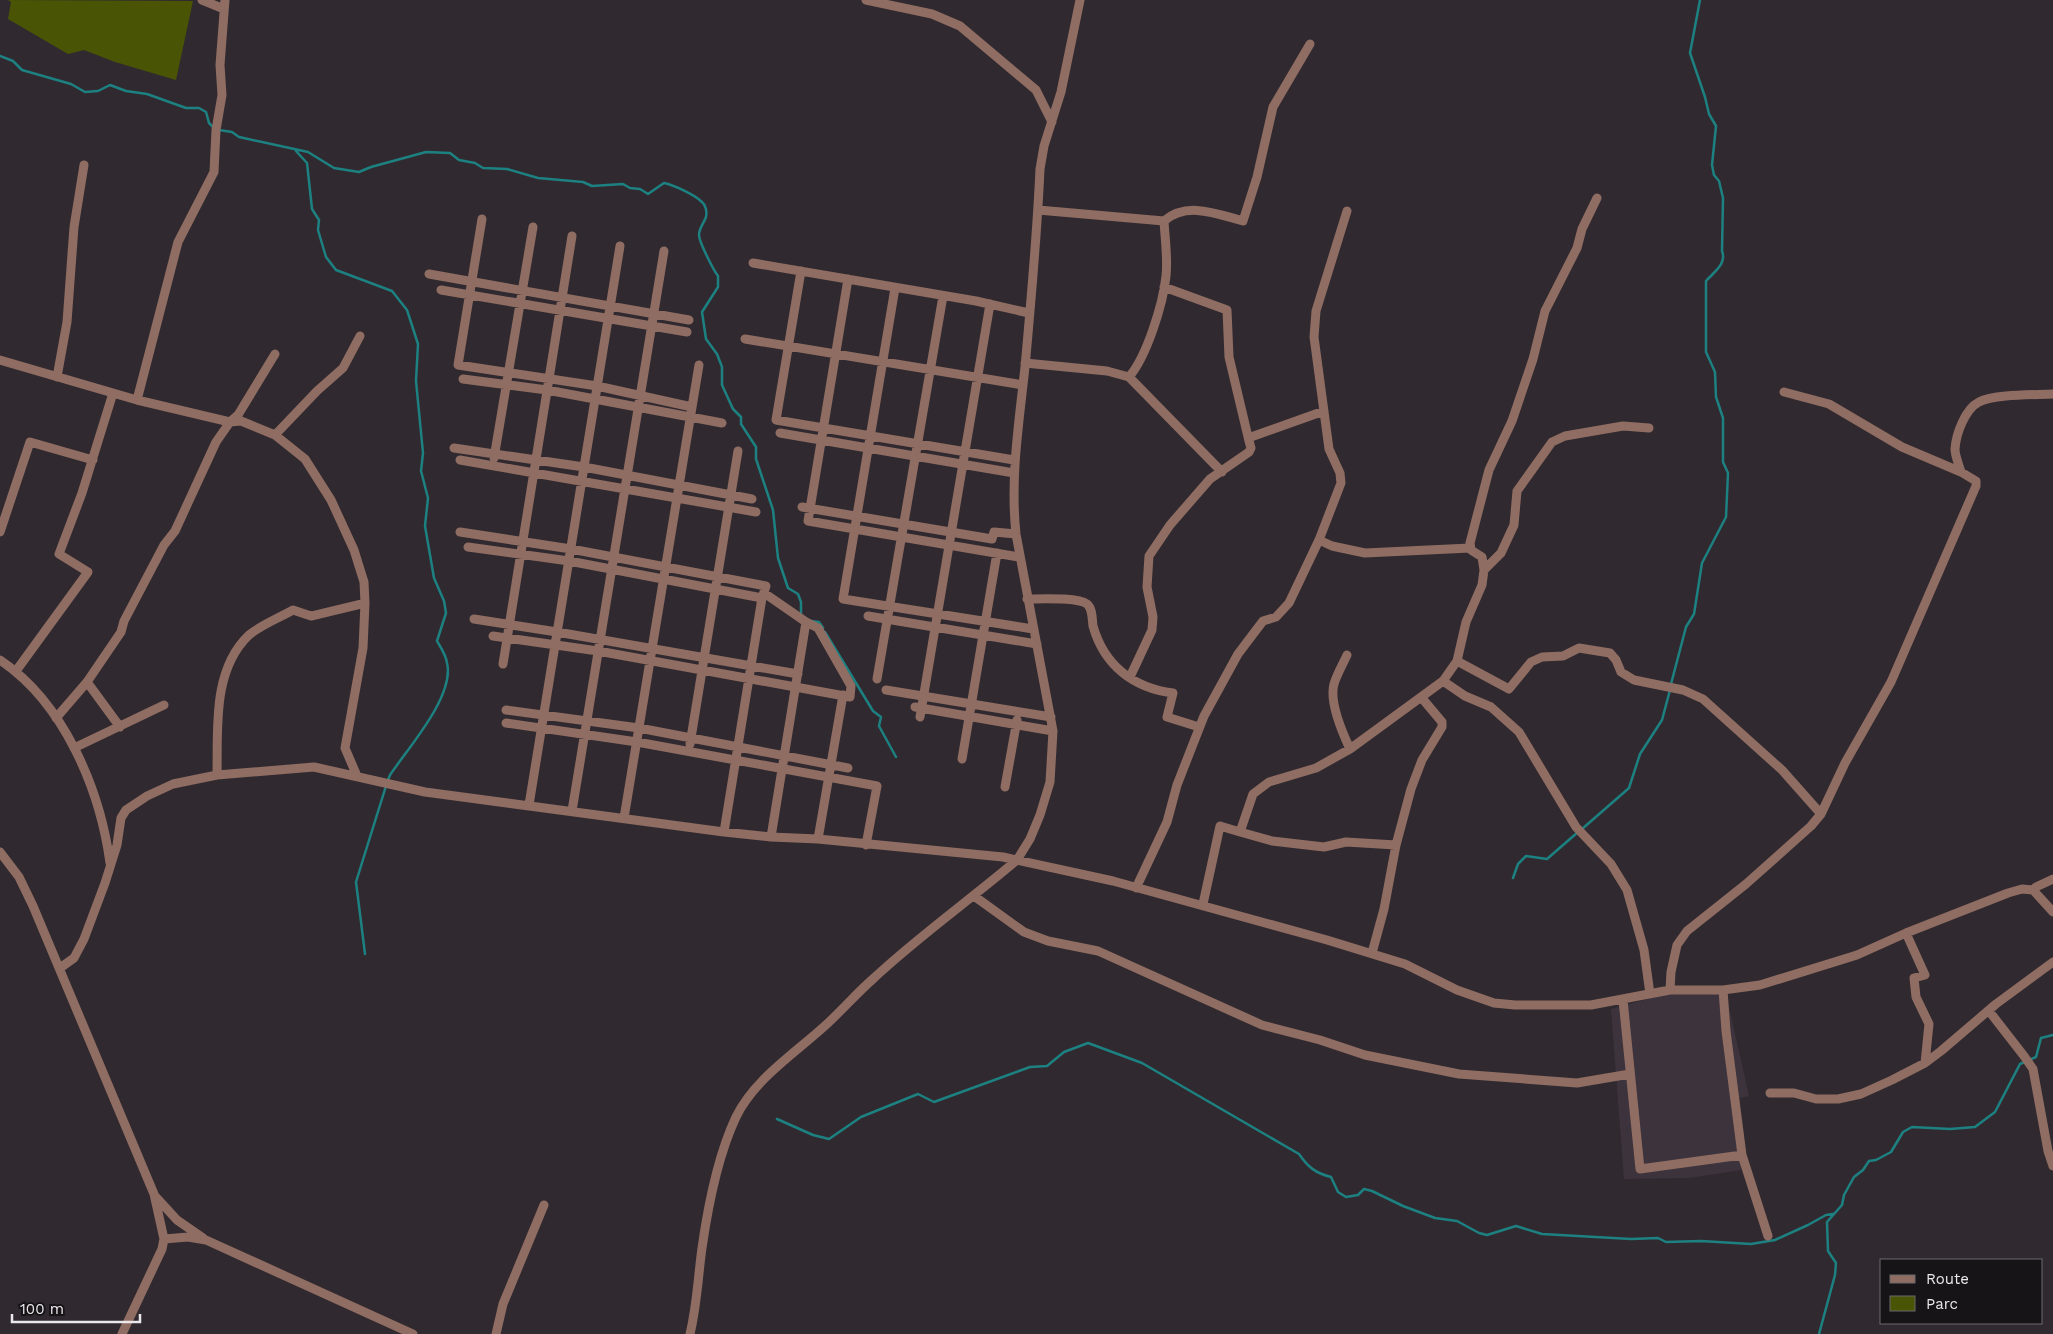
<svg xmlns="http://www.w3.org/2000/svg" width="2053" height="1334" viewBox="0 0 2053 1334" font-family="'Work Sans',sans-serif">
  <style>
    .built { fill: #3d333d }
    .green { fill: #495405 }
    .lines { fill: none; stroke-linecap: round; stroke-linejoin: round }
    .stream { stroke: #1d8181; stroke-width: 2.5 }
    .minor { stroke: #906d62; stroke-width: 9 }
  </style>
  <rect width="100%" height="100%" fill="#302a30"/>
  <path class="built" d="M 1725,990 L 1749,1096 L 1740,1098 L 1741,1170 L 1689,1178 L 1624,1179 L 1611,1009 L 1678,991 Z"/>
  <path class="green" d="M 8,0 L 193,1 L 176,80 L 115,62 L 84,50 L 68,54 L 8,19 L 11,2 Z"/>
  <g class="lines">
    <path class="stream" d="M 0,56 L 13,61 L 22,70 L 71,84 L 85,92 L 98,91 L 110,85 L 126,91 L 147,94 L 186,108 L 199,108 L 206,112 L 209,123 L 214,128
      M 219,130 L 232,132 L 239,137 L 308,152 L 334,168 L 359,172 L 371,167 L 426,152 L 450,153 L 459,160 L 475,163 L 483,168 L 507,169 L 538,178 L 583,182 L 592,186 L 623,184 L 630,188 L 640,189 L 648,194 L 664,183 C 674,185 695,195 702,202 C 706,205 707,212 706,217 C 704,223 699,228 699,235 C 699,242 714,271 718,276 L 718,287 L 702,312 L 706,339 L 717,354 L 722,367 L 722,385 L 733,409 L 741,417 L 741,424 L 756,447 L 756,459 L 773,510 L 778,558 L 788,588 L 798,594 L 801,602 L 801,614
      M 296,151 L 307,163 L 312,209 L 319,220 L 318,230 L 326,257 L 336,270 L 392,291 L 407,310 L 418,344 L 416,381 L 423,453 L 421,471 L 428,498 L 425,526 L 434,578 L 444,601 L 446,613 L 437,641 C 441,648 446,655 447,663 C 455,696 408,748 390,775 L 388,780
      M 811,621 L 819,622 L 823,628
      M 825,632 L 873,711 L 881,717 L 879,726 L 896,757
      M 1671,684 L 1686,627 L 1694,614 L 1702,563 L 1726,517 L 1728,473 L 1723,462 L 1723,418 L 1716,397 L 1715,372 L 1706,352 L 1706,281 C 1714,272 1727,264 1722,251 L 1723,198 L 1719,181 L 1714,175 L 1712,165 L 1716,126 L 1709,114 L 1705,97 L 1690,53 L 1700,0
      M 1582,829 L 1629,788 L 1640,754 L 1662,720 L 1670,690
      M 1513,878 L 1518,864 L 1526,856 L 1547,859 L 1578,832
      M 365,954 L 356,882 L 386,786
      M 777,1119 L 813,1135 L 829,1139 L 861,1117 L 918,1094 L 934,1102 L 1030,1067 L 1047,1066 L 1064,1052 L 1088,1043 L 1142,1063 L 1299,1154 C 1308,1167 1315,1173 1331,1177 L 1338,1192 L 1346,1197 L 1358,1195 L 1364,1189 L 1372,1191 L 1403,1206 L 1435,1218 L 1457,1221 L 1479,1233 L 1487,1235 L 1516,1226 L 1542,1234 L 1631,1239 L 1658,1238 L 1666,1242 L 1701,1241 L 1751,1244 L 1775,1240 L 1808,1225 L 1826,1215 L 1833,1214
      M 1819,1334 L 1835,1275 L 1836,1263 L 1828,1251 L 1827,1222 L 1842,1205 L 1844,1195 L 1854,1177 L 1863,1170 L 1869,1161 L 1876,1160 L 1891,1152 L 1903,1132 L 1912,1127 L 1950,1129 L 1975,1127 L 1995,1112 L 2020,1064 L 2036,1057 L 2041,1038 L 2053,1035"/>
    <path class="minor" d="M 202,0 L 224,9
      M 866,0 L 932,14 L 960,26 L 1036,90 L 1052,122
      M 1038,210 L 1164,221 C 1187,201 1217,214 1243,221 L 1257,177 L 1273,107 L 1310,44
      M 482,219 L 458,365 L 597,386 L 692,407
      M 753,263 L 976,301 L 1029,313
      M 801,271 L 776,420 L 1014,460
      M 429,274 L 689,320
      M 848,279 L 808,521 L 1019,557
      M 1164,287 L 1227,310 L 1229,357 L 1249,441
      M 895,288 L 843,599 L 1033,629
      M 441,290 L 687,332
      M 745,339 L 1023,385
      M 0,360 L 137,400 L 230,422 L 241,421 L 275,435 L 305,459 L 331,500 L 354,550 L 364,582 L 365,603 L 363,648 L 345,748 L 357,776
      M 1025,363 L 1107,371 L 1129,377 L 1222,472
      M 57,377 L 67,322 L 74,227 L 84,165
      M 1129,377 C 1147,356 1163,304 1166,276 C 1168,259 1165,239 1164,221
      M 463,379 L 547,390 L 722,423
      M 1784,392 L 1829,404 L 1902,447 L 1961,472
      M 137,400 L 178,242 L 214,172 L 216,130 L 222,95 L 220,65 L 225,0
      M 780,433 L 1014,473
      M 275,435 L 317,391 L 343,368 L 360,336
      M 454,448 L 584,467 L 752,499
      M 494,458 L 533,227
      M 460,460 L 756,512
      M 802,507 L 992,539 L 994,532 L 1016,534
      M 0,532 L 30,442 L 93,460
      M 460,532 L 571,549 L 766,586 L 762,598 L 724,832
      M 1319,540 L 1332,546 L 1365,553 L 1470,548
      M 468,547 L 569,561 L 762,598
      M 1484,570 L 1501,553 L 1514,525 L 1517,491 L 1552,442 L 1565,436 L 1623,426 L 1649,428
      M 1027,599 C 1040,599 1078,597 1087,604 C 1093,609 1092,620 1093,626 C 1104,665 1133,688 1173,693 L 1167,717 L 1199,727
      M 868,616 L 1037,644
      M 474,619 L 557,632 L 798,674
      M 493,636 L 598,651 L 850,697 L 851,686 L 818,628 L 806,622 L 764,593
      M 1347,655 C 1343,664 1337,674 1334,684 C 1329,702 1342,732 1350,749
      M 0,660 C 64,703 100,789 110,863
      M 1457,661 L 1509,689 L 1531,662 L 1542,657 L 1563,656 L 1579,648 L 1610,653 L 1616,660 L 1621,672 L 1634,680 L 1683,690 L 1703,699 L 1782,770 L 1821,814
      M 503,664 L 572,236
      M 16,671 L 88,572 L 59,554 L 82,493 L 113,393
      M 1130,677 L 1152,630 L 1153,617 L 1147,587 L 1149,556 L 1170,525 L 1210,479 L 1249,452 L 1251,448 L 1249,441 L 1251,437 L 1324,411
      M 877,679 L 943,296
      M 1443,681 L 1465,696 L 1491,707 L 1519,732 L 1576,827 L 1611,864 L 1627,890 L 1644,950 L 1650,994
      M 87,682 L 120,727
      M 886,690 L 1051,717
      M 915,707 L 1053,731
      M 506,710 L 639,728 L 848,768
      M 920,717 L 990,304
      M 56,718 L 87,682 L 121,632 L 124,621 L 164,545 L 175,531 L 216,442 L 230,422 L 238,415 L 275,354
      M 506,723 L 637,742 L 877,786 L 866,845
      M 690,744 L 738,451
      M 74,748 L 164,705
      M 962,759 L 997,553
      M 217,775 C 218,729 212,670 249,635 C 261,625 279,618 293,610 L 311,616 L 365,603
      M 1005,787 L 1017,720
      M 529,805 L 620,246
      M 572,811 L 664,251
      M 624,818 L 699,365
      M 1240,832 L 1272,841 L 1324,847 L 1346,842 L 1396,845
      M 771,837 L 806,622
      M 818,839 L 843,695
      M 0,852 L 19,877 L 33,906 L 154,1194 L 164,1239 L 162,1249 L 122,1334
      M 1136,888 L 1167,822 L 1177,785 L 1204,716 L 1238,654 L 1263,621 L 1276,617 L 1289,603 L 1319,540 L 1341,483 L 1340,473 L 1329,449 L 1314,337 L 1316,311 L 1347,211
      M 2033,890 L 2036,887 L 2053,879
      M 974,896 L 1024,932 L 1048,941 L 1098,951 L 1262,1025 L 1320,1040 L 1365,1055 L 1459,1074 L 1577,1083 L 1630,1074
      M 1203,904 L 1220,826 L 1240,832 L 1253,794 L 1269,782 L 1316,768 L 1350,749 L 1443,681 L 1457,661 L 1466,622 L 1482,585 L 1484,570 L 1482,557 L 1471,550 L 1470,543 L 1489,470 L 1512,421 L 1533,359 L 1545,311 L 1577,248 L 1582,229 L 1597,198
      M 1906,933 L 1925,975 L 1914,978 L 1916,997 L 1929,1024 L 1925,1063
      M 1372,953 L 1384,909 L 1396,845 L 1411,789 L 1422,760 L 1442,727 L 1442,722 L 1421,697
      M 60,968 L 74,958 L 84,939 L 105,883 L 117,845 L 121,818 L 126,810 L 147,796 L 173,784 L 217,775 L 314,767 L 425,792 L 724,832 L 771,837 L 818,839 L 1003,857 L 1113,881 L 1327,940 L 1405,964 L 1457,990 L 1494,1003 L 1515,1005 L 1591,1005 L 1670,990 L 1723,990 L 1760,985 L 1857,955 L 1906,933 L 2008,893 L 2022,889 L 2033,890 L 2053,912
      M 1670,990 L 1671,972 L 1677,945 L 1687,931 L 1746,884 L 1811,826 L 1821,814 L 1845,763 L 1891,682 L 1976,486 L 1976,481 L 1961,472 C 1959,465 1955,456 1955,449 C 1956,434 1965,409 1979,402 C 1994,394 2035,395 2053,394
      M 1723,990 L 1726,1031 L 1742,1155 L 1768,1236
      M 1623,1000 L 1640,1169 L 1742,1155
      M 1989,1011 L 2024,1056 L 2033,1069 L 2048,1151 L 2053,1166
      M 1770,1093 L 1794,1093 L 1816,1099 L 1838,1099 L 1861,1094 L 1892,1080 L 1925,1063 L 1941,1051 L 1996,1004 L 2053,962
      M 155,1196 L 177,1220 L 203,1238
      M 164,1239 L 188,1237 L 206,1240 L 413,1334
      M 496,1334 L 503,1304 L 544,1205
      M 690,1334 C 697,1305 698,1277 702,1248 C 708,1206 718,1155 736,1117 C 755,1078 797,1052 828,1023 C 844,1008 858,992 874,978 C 919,936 970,900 1017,860 L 1030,839 L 1040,815 L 1050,782 L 1053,731 L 1016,534 C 1010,478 1019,423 1025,367 C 1031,302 1037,235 1040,169 L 1044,146 L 1061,92 L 1080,0"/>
  </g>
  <rect x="1880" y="1259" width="162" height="65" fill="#161416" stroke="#6b696c"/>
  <rect x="1890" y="1275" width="25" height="8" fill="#906d62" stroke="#6b696c"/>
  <text x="1926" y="1284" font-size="15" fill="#ebe8ec">Route</text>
  <rect x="1890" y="1296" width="25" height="15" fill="#495405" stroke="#6b696c"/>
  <text x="1926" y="1309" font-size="15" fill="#ebe8ec">Parc</text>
  <path d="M12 1314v8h128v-8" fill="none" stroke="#ebe8ec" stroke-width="2.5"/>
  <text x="20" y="1314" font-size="15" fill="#ebe8ec" stroke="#161416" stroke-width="4" paint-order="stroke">100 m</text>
</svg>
